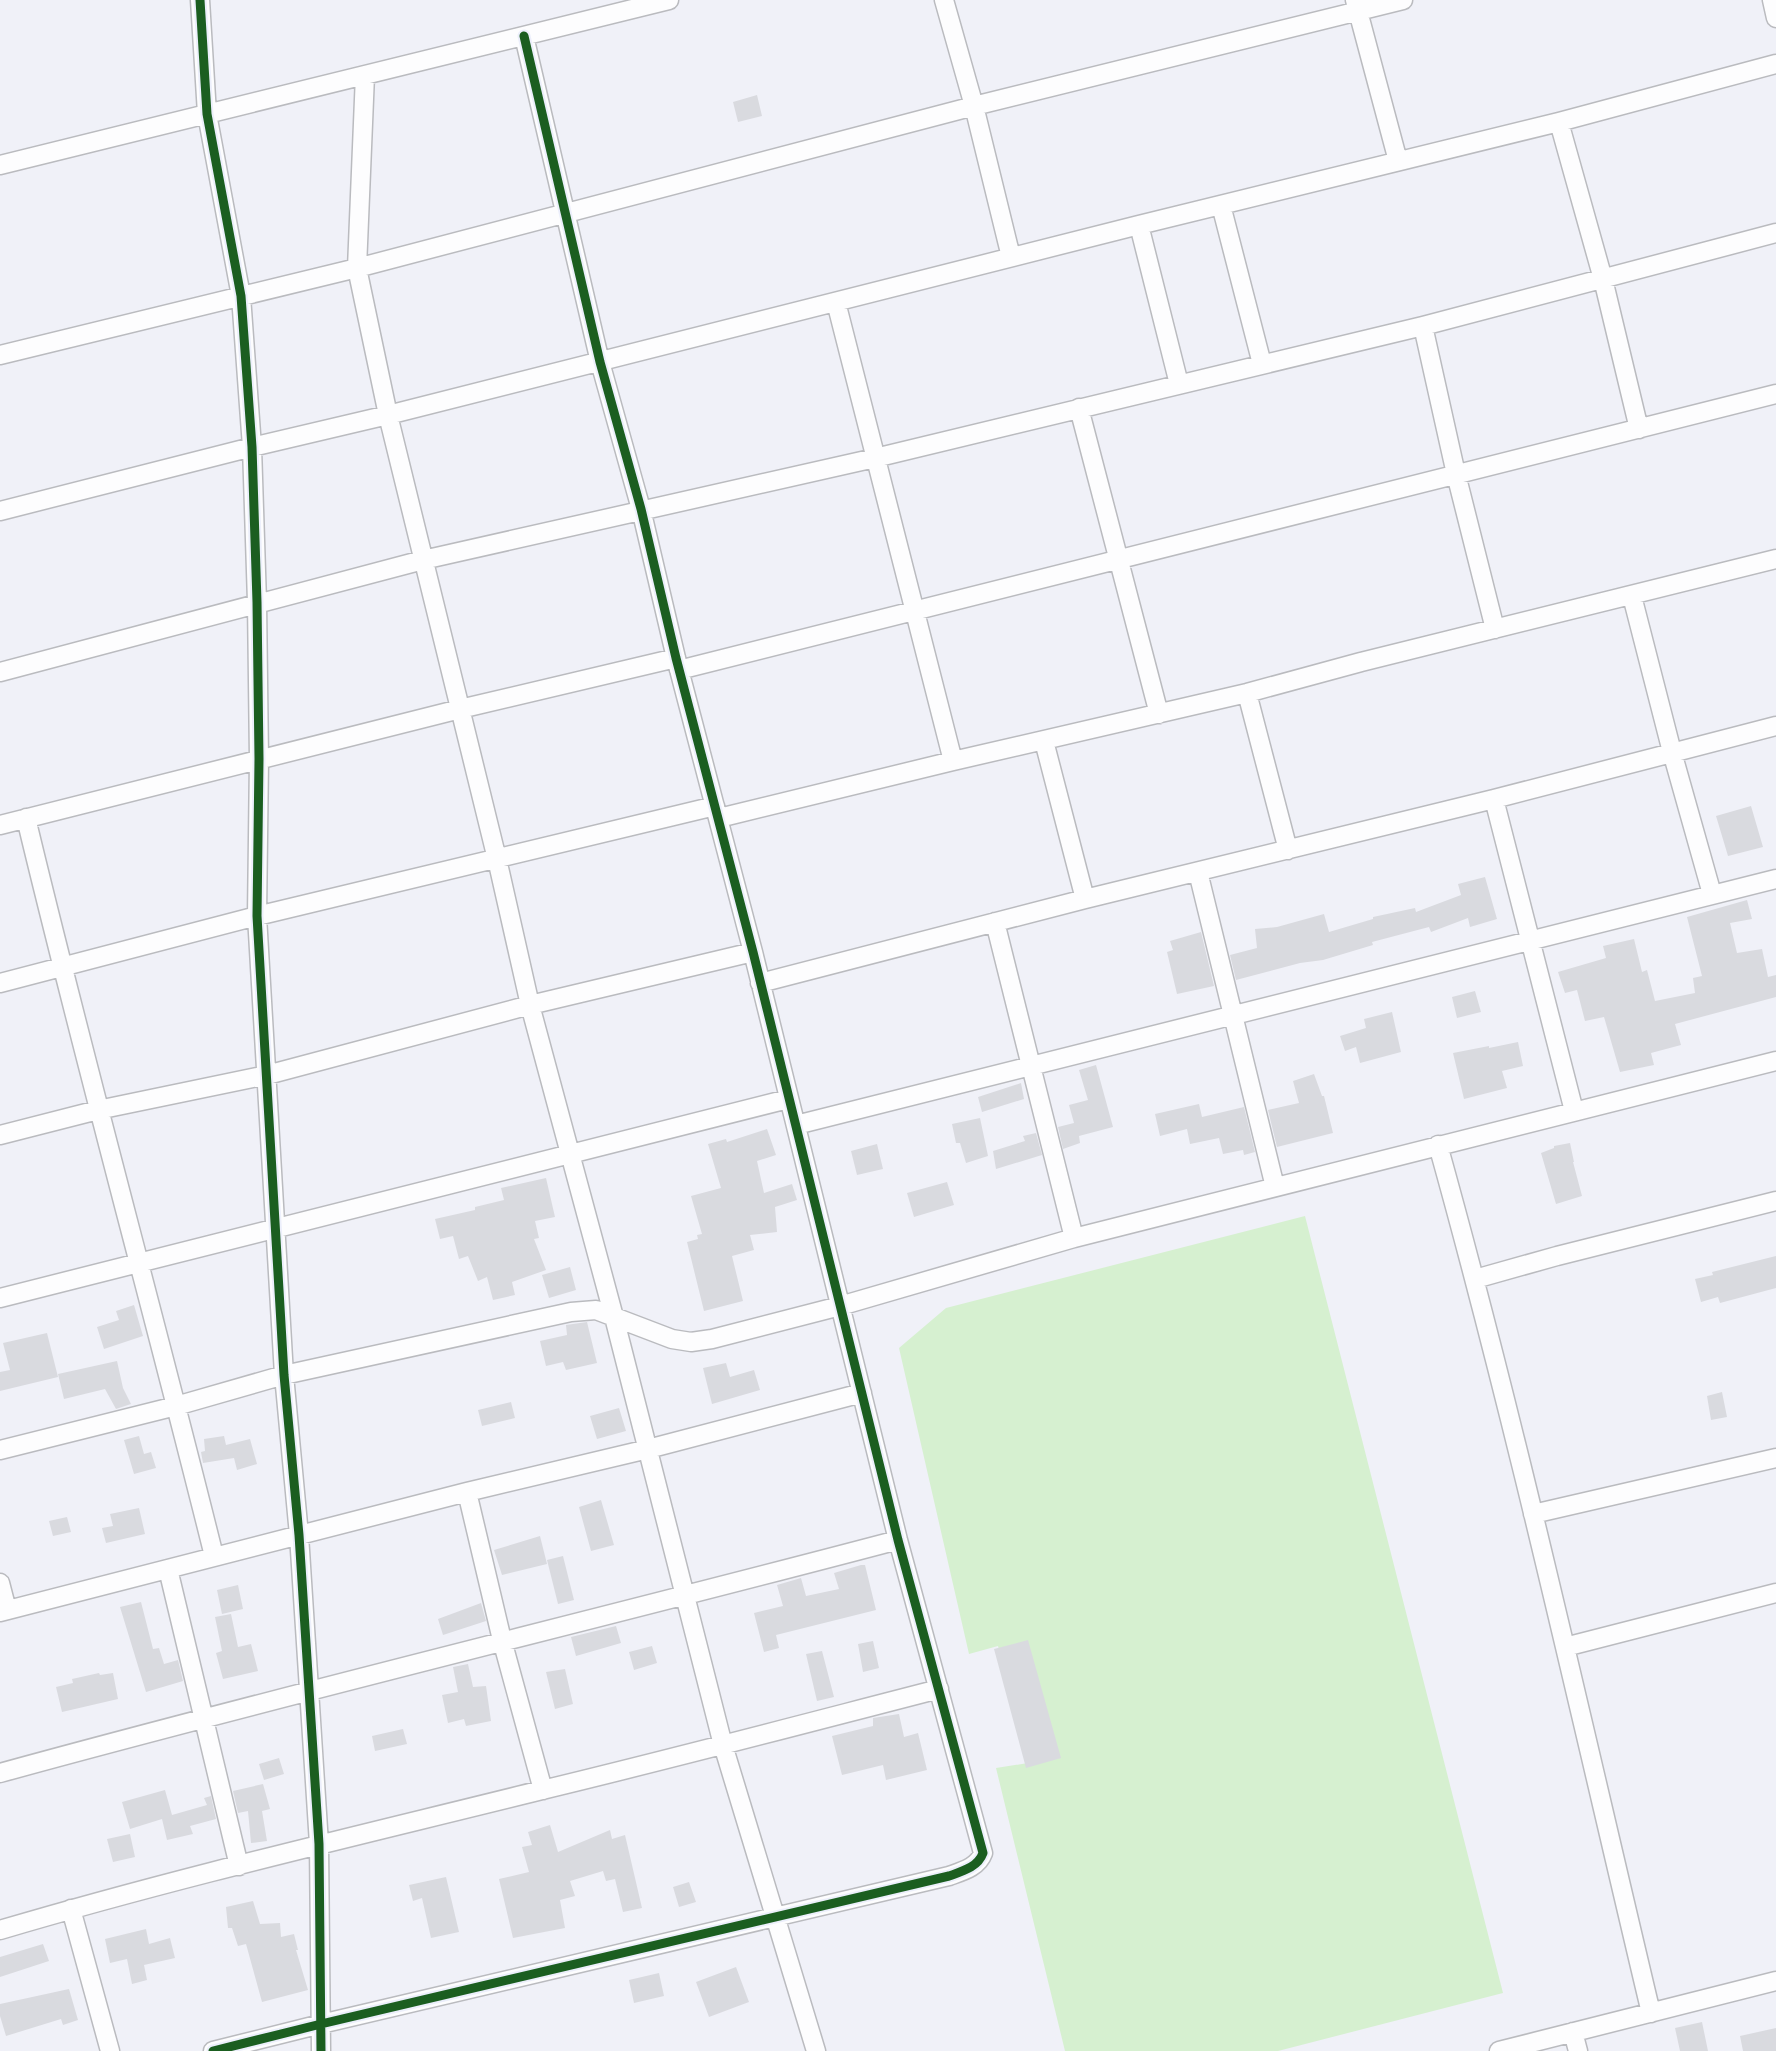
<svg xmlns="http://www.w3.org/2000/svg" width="1776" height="2051" viewBox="0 0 1776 2051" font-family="Arial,sans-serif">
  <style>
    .green { fill: #d6f0d0 }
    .building { fill: #d9dadf }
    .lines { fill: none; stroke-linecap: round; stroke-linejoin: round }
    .minor-casing { stroke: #babbbf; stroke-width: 21 }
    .minor { stroke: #fdfdfe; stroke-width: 18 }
    .cycleway-casing { stroke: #eceffb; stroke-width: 13 }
    .cycleway { stroke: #1b5e20; stroke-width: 9 }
  </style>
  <rect width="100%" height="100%" fill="#f0f1f8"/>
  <path class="green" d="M 1305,1216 L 1503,1993 L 1278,2051 L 1065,2051 L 996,1768 L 1028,1763 L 998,1646 L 969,1654 L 899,1348 L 946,1308 Z"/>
  <path class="building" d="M 757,95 L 762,116 L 738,122 L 733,102 Z
    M 1751,806 L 1763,847 L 1728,856 L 1716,816 Z
    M 1485,877 L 1497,919 L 1470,927 L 1468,918 L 1431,932 L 1429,927 L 1372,942 L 1373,945 L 1323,960 L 1300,963 L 1236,980 L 1230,955 L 1257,948 L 1255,929 L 1277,927 L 1324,914 L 1329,932 L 1373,919 L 1373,917 L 1415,908 L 1416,912 L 1461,895 L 1458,884 Z
    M 1747,900 L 1752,919 L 1730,923 L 1737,953 L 1762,949 L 1768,977 L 1776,975 L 1776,997 L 1675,1024 L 1681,1045 L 1651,1053 L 1654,1065 L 1620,1072 L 1604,1017 L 1585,1021 L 1577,990 L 1565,993 L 1558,972 L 1606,958 L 1603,946 L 1634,939 L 1642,972 L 1647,970 L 1655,1001 L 1695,993 L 1693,978 L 1702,976 L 1687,917 Z
    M 1201,932 L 1214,986 L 1177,994 L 1167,952 L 1173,950 L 1170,941 Z
    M 1475,991 L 1481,1012 L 1457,1018 L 1452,997 Z
    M 1392,1012 L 1401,1052 L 1360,1063 L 1356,1047 L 1345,1051 L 1340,1036 L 1366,1028 L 1364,1019 Z
    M 1518,1042 L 1523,1066 L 1502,1071 L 1507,1088 L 1464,1099 L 1453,1053 L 1489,1046 L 1489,1048 Z
    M 1096,1065 L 1113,1127 L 1079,1136 L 1080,1143 L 1063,1149 L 1058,1127 L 1074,1123 L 1069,1105 L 1088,1100 L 1079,1070 Z
    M 1314,1074 L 1322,1096 L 1324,1096 L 1333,1133 L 1277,1147 L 1268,1110 L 1299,1103 L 1293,1081 Z
    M 1021,1083 L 1024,1099 L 982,1112 L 978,1097 Z
    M 1199,1104 L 1202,1117 L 1244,1107 L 1255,1152 L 1244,1155 L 1243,1150 L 1223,1154 L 1219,1138 L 1190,1144 L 1187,1129 L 1160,1136 L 1155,1114 Z
    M 980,1118 L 988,1156 L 966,1163 L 960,1143 L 956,1143 L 952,1124 Z
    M 767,1129 L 776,1155 L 757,1161 L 764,1193 L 792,1184 L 797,1200 L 775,1207 L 777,1232 L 750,1235 L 754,1250 L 732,1256 L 743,1301 L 704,1311 L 687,1242 L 698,1239 L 697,1235 L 702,1234 L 691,1196 L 721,1188 L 708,1144 L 726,1139 L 727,1142 Z
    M 1036,1133 L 1042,1155 L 996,1169 L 993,1151 L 1025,1141 L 1023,1136 Z
    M 1570,1143 L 1574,1162 L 1573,1162 L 1582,1196 L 1556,1204 L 1541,1153 L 1554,1148 L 1554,1146 Z
    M 877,1144 L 883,1169 L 857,1175 L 851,1151 Z
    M 546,1178 L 555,1217 L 535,1221 L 539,1238 L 534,1239 L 546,1270 L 512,1282 L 515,1295 L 493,1300 L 487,1277 L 478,1281 L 468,1256 L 459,1259 L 453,1236 L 440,1239 L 435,1219 L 475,1210 L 475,1207 L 504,1200 L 501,1188 Z
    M 947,1182 L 954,1205 L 914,1217 L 907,1193 Z
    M 1776,1256 L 1776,1288 L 1720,1303 L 1718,1297 L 1701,1302 L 1695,1279 L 1713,1275 L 1712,1272 Z
    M 570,1267 L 576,1290 L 549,1298 L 542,1275 Z
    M 134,1305 L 143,1336 L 104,1349 L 97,1327 L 119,1320 L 116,1311 Z
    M 587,1322 L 597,1363 L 566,1370 L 563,1362 L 546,1366 L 540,1341 L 567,1335 L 566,1325 Z
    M 47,1333 L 58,1377 L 0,1391 L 0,1372 L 10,1370 L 3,1343 Z
    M 117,1361 L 123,1388 L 131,1404 L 116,1409 L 105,1389 L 64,1399 L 58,1374 Z
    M 726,1363 L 730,1377 L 754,1370 L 760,1390 L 712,1404 L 703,1368 Z
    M 1722,1392 L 1727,1417 L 1711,1420 L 1707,1396 Z
    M 511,1402 L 515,1418 L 482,1426 L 478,1410 Z
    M 619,1408 L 626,1431 L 597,1439 L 590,1416 Z
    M 139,1436 L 144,1454 L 151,1452 L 156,1468 L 134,1474 L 124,1440 Z
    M 224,1436 L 226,1445 L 250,1439 L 257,1464 L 237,1470 L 234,1458 L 203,1463 L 201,1452 L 205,1451 L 204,1439 Z
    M 601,1500 L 614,1545 L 591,1551 L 579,1507 Z
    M 139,1508 L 145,1534 L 106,1543 L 102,1528 L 113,1526 L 110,1514 Z
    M 67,1517 L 71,1532 L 53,1536 L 49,1521 Z
    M 540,1536 L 547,1564 L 502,1575 L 494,1550 Z
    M 563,1556 L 574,1600 L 558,1604 L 547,1560 Z
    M 861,1565 L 865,1565 L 876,1610 L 776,1635 L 779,1648 L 764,1652 L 754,1613 L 783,1606 L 777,1585 L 801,1578 L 806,1596 L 839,1589 L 834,1573 Z
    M 238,1585 L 243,1609 L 222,1614 L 217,1590 Z
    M 141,1602 L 153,1649 L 159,1648 L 164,1664 L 178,1660 L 183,1681 L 146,1692 L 120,1607 Z
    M 481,1603 L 486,1621 L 443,1635 L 438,1619 Z
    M 231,1614 L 238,1647 L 251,1644 L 258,1671 L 223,1679 L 216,1653 L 222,1651 L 215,1617 Z
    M 616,1626 L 621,1643 L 576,1656 L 571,1637 Z
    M 1028,1640 L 1061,1758 L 1026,1768 L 994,1649 Z
    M 873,1641 L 879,1668 L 863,1672 L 858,1644 Z
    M 652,1646 L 657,1663 L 634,1670 L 629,1652 Z
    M 822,1651 L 834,1697 L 817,1701 L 806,1654 Z
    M 468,1664 L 473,1687 L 486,1686 L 491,1721 L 466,1726 L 464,1719 L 448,1723 L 442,1695 L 458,1692 L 453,1667 Z
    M 565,1669 L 573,1704 L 555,1709 L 546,1672 Z
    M 99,1673 L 100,1675 L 113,1673 L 118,1699 L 62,1712 L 56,1687 L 73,1683 L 72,1679 Z
    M 899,1714 L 904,1737 L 918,1733 L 927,1770 L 886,1780 L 883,1765 L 842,1775 L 832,1736 L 873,1726 L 873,1718 Z
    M 403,1729 L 407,1744 L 375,1751 L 372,1736 Z
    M 279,1758 L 284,1774 L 264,1780 L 259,1764 Z
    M 263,1784 L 270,1809 L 262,1811 L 267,1841 L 251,1843 L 248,1811 L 238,1813 L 233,1791 Z
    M 165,1790 L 172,1815 L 207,1805 L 204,1798 L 211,1796 L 216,1819 L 190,1826 L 193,1834 L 167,1840 L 162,1819 L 130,1829 L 122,1802 Z
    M 550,1825 L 558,1852 L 610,1830 L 612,1839 L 625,1835 L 642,1908 L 623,1912 L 615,1879 L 606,1881 L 603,1871 L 570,1881 L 575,1896 L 560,1900 L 565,1928 L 513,1938 L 499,1879 L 529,1872 L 522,1847 L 532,1845 L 528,1832 Z
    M 130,1834 L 135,1857 L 113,1862 L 107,1839 Z
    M 446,1877 L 459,1932 L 431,1938 L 422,1898 L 413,1901 L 409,1885 Z
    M 689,1882 L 696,1902 L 679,1907 L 673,1887 Z
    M 253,1901 L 260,1924 L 280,1923 L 281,1937 L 294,1934 L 298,1950 L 296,1950 L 308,1990 L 262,2002 L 246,1944 L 238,1946 L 232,1928 L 228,1928 L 226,1907 Z
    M 146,1929 L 149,1944 L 170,1938 L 175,1958 L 144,1965 L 147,1980 L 132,1984 L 127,1959 L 110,1963 L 105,1939 Z
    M 43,1944 L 49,1961 L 0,1977 L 0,1957 Z
    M 736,1967 L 749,2002 L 709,2017 L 696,1982 Z
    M 659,1973 L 664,1996 L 634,2003 L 629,1980 Z
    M 69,1989 L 78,2020 L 63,2025 L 61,2019 L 6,2036 L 0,2016 L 0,2004 Z
    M 1702,2022 L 1708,2051 L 1680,2051 L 1675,2028 Z
    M 1776,2028 L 1776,2051 L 1743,2051 L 1740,2036 Z"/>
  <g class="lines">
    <g class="minor-casing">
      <path id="minor" d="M 200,0 L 207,114 L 241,296 L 252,447 L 257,602 L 259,759 L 257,916 L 284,1375 L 299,1535 L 319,1844 L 321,2051
        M 944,0 L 974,106 L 1011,257
        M 1355,0 L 1398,161
        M 1772,0 L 1776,18
        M 365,75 L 357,268 L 388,415 L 497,859 L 530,1005 L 614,1317 L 723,1745 L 816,2051
        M 1559,122 L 1603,279 L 1639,429
        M 0,165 L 669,0
        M 1221,205 L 1262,364
        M 1139,225 L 1179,384
        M 836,302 L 953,761
        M 1423,326 L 1456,474 L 1495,629
        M 0,355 L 357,268 L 974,106 L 1403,0
        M 1079,408 L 1159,714
        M 0,511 L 252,447 L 388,415 L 1139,225 L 1559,122 L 1776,64
        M 1632,596 L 1672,752 L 1712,894
        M 679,670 L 1776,394
        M 0,672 L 423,560 L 875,458 L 1423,326 L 1776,233
        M 1247,693 L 1288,850
        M 1044,741 L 1085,899
        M 1494,799 L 1574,1111
        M 26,818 C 85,1065 153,1310 214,1556
        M 719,818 L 953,761 L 1247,693 L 1361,662 L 1776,559
        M 0,825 L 460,709 L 676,658
        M 1198,872 L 1275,1187
        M 995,922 L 1074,1238
        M 0,983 L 257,916 L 715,806
        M 760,983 L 1085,899 L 1494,799 L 1776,726
        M 796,1125 L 1776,879
        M 0,1135 L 98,1110 L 267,1075 L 530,1005 L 753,952
        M 1438,1145 C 1518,1432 1582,1723 1651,2013
        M 1475,1279 L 1557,1256 L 1776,1201
        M 0,1298 L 788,1099
        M 0,1450 L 176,1406 L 284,1375 L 571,1312 L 596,1310 L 672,1339 L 691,1342 L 712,1339 L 840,1306 L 1074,1238 L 1776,1061
        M 467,1492 L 502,1640 L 543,1790
        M 1533,1514 L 1776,1458
        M 168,1569 L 239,1866
        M 0,1583 L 7,1610
        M 0,1612 L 467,1492 L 648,1449 L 862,1393
        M 1565,1647 L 1776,1593
        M 0,1773 C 298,1691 599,1619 898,1540
        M 71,1909 L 110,2051
        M 0,1930 C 179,1877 361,1835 542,1790 C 675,1758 807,1723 939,1689
        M 1573,2032 L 1578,2051
        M 213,2051 L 321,2024 L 949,1876 C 963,1871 978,1867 983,1853 L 898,1540 L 753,952 L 676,658 L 641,509 L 600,362 L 524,36
        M 1499,2051 L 1776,1981"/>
    </g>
    <use href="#minor" class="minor"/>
    <g class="cycleway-casing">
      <path id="cycleway" d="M 200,0 L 207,114 L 241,296 L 252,447 L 257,602 L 259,759 L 257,916 L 284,1375 L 299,1535 L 319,1844 L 321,2051
        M 213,2051 L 321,2024 L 949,1876 C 963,1871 978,1867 983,1853 L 898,1540 L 753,952 L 676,658 L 641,509 L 600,362 L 524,36"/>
    </g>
    <use href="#cycleway" class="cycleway"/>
  </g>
</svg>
